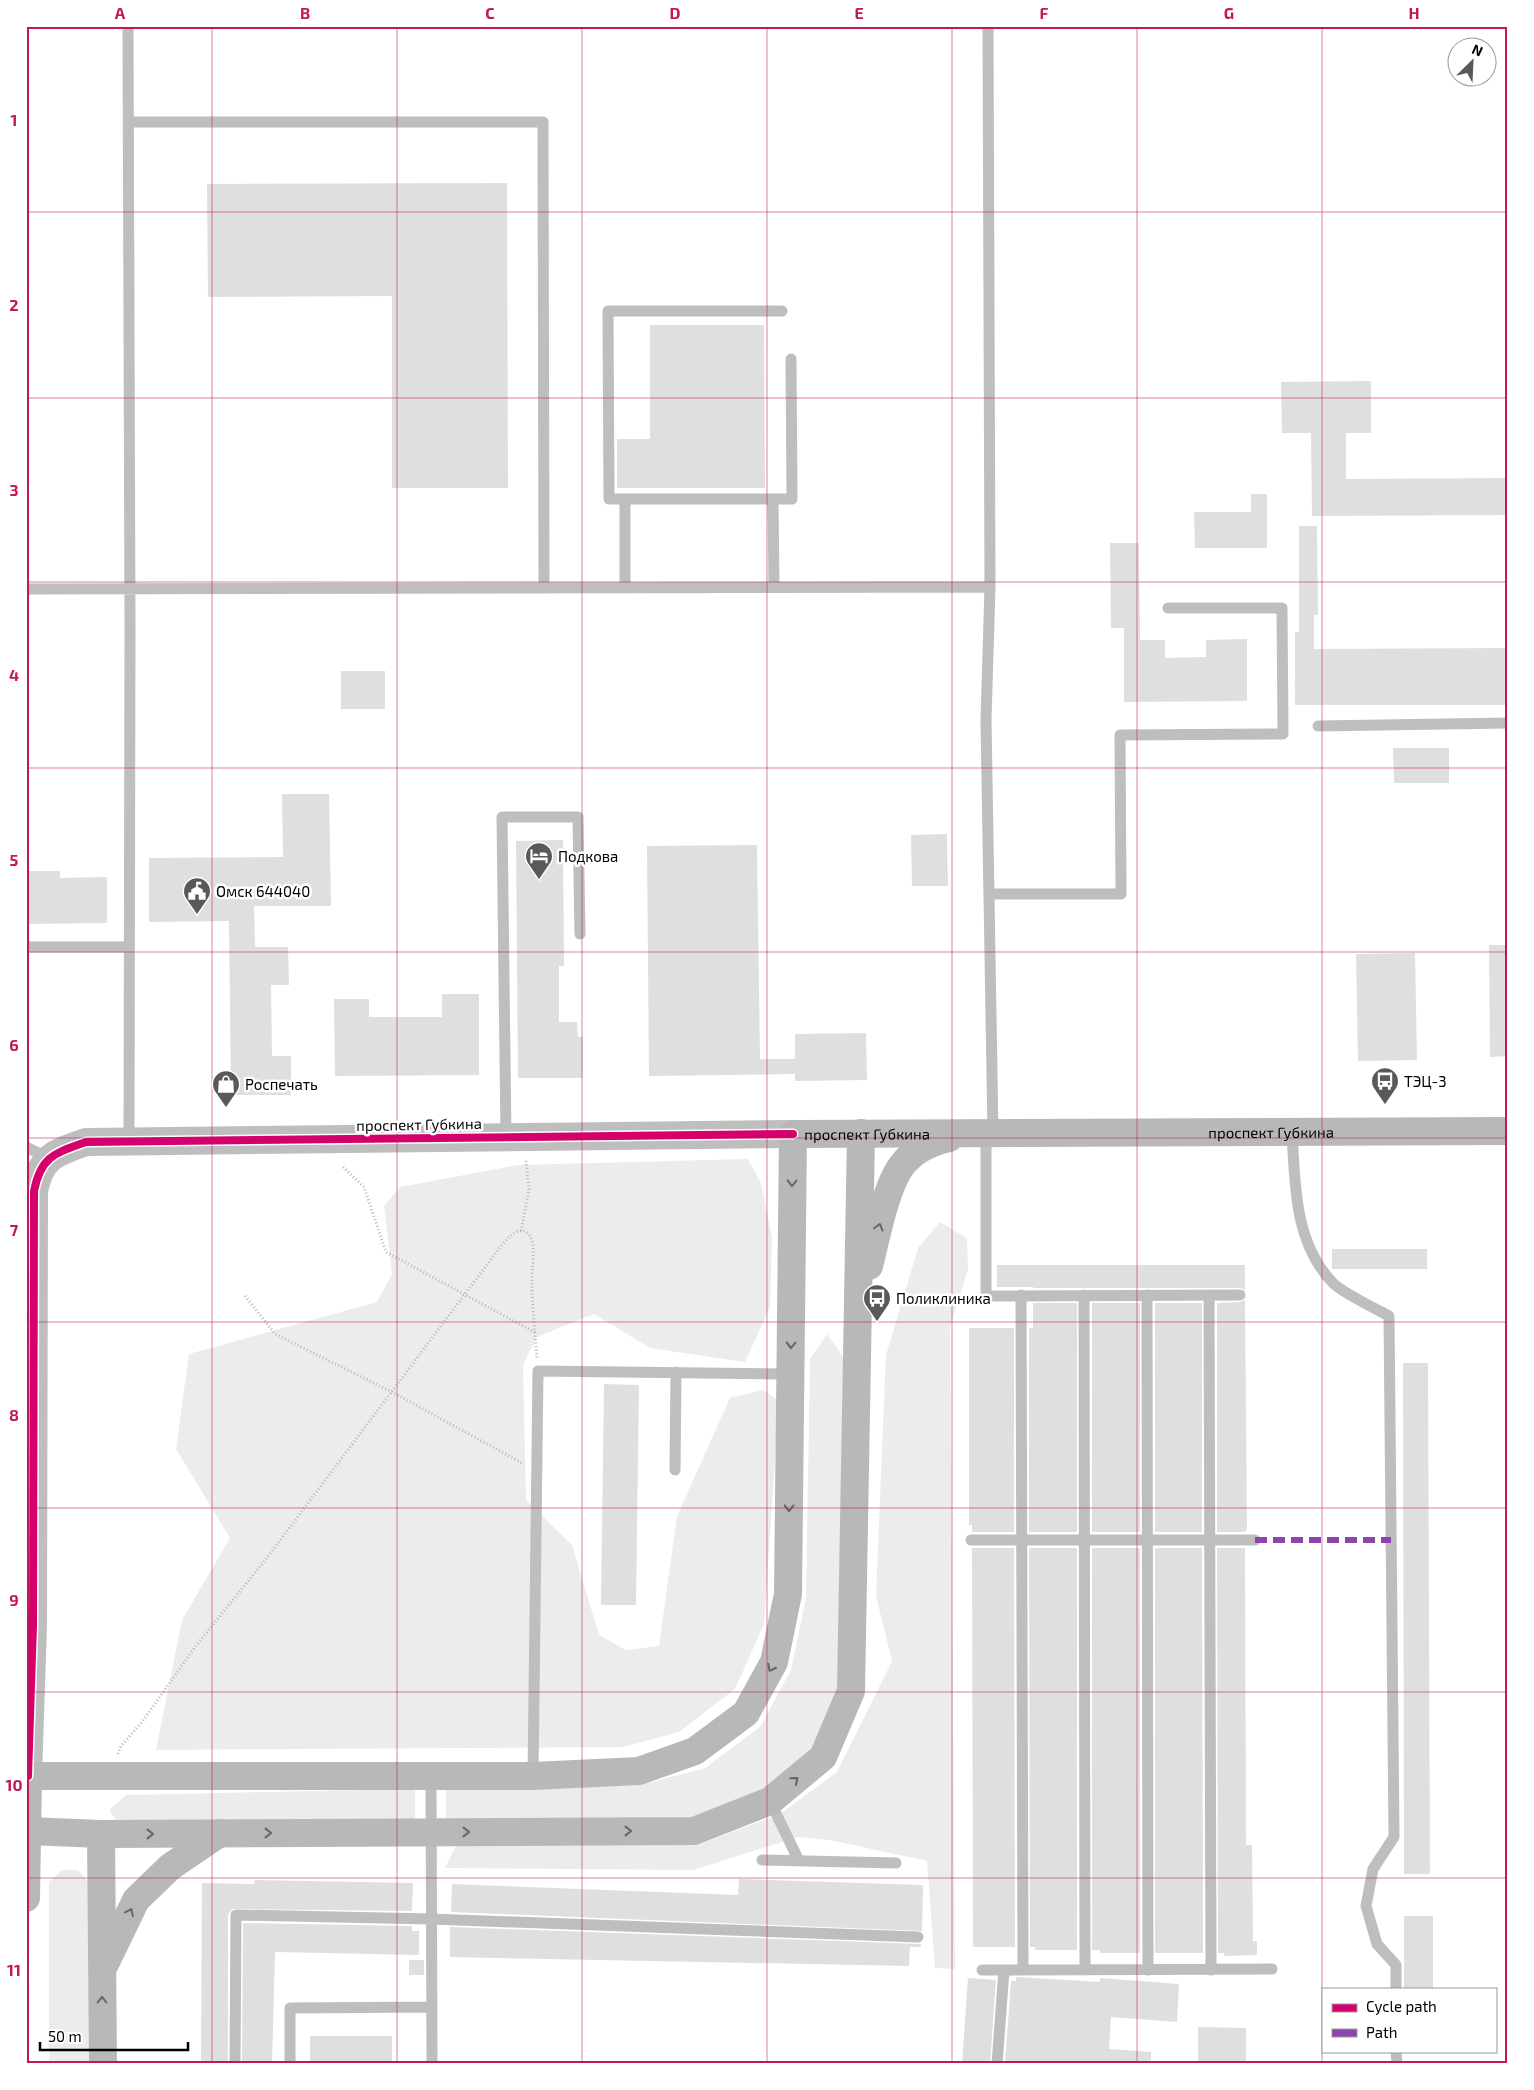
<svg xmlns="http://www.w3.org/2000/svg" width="1534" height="2090" viewBox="0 0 1534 2090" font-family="'Exo 2',sans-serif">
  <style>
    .green { fill: #ececec }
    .building { fill: #dfdfdf }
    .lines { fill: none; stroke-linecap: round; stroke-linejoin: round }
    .path { stroke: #b9b9b9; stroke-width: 3; stroke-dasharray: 1 2.5; stroke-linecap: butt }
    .service { stroke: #bebebe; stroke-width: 11 }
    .tertiary { stroke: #bebebe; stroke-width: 28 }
    .secondary { stroke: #b8b8b8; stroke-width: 28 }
    .quiet { stroke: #8e44ad; stroke-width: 6; stroke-dasharray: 12 6; stroke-linecap: butt }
    .cycleway-casing { stroke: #fff; stroke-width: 11 }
    .cycleway { stroke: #d6006c; stroke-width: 8 }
    .oneway { stroke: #656565 }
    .grid { fill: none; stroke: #c2185b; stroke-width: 1; stroke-opacity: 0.55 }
    .labels { text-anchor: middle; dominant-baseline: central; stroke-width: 5; stroke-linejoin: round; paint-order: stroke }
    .poi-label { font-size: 15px; fill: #000; stroke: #fff; text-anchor: start }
    .street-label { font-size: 15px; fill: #000; stroke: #fff }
    .neatline { fill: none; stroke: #c2185b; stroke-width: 2 }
    .grid-label { font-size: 16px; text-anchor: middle; font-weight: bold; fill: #c2185b }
  </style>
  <rect width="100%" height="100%" fill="#fff"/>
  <path class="green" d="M 748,1159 L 761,1183 L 772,1237 L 770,1307 L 745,1362 L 650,1348 L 594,1314 L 537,1337 L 523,1365 L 526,1500 L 572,1545 L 599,1635 L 626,1650 L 659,1646 L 677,1516 L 730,1398 L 763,1390 L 779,1401 L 764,1624 L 735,1689 L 679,1732 L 623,1747 L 156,1750 L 182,1620 L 230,1538 L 176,1449 L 189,1354 L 377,1302 L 392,1274 L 384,1206 L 400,1187 L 518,1165 Z
    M 940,1222 L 967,1238 L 968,1269 L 950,1327 L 955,1969 L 935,1968 L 927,1861 L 830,1840 L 798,1837 L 693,1870 L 445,1868 L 457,1844 L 700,1844 L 780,1814 L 837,1772 L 892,1661 L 876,1596 L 886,1355 L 918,1248 Z
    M 827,1334 L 847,1362 L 840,1688 L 813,1754 L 764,1792 L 693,1820 L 446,1822 L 446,1788 L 641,1785 L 705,1768 L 760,1727 L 791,1670 L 806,1598 L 810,1359 Z
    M 415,1789 L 415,1822 L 119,1824 L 109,1810 L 126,1795 Z
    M 62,1870 L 78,1870 L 92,1886 L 92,2064 L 49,2064 L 49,1882 Z"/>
  <path class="building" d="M 507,183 L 508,488 L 392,488 L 392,296 L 208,297 L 207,184 Z
    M 650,325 L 764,325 L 765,488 L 617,488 L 617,439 L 650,439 Z
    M 1371,381 L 1371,433 L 1346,433 L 1346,479 L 1508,478 L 1508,515 L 1312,516 L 1311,433 L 1282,433 L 1281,382 Z
    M 1251,494 L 1267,494 L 1267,548 L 1195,548 L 1194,512 L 1251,512 Z
    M 1299,526 L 1317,526 L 1318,615 L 1314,615 L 1314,649 L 1508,648 L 1508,705 L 1295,705 L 1295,632 L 1299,632 Z
    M 1110,543 L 1139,543 L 1140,640 L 1165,640 L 1165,658 L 1206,657 L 1206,640 L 1247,639 L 1247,701 L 1124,702 L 1124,628 L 1111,628 Z
    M 341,671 L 385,671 L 385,709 L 341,709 Z
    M 1393,748 L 1449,748 L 1449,783 L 1394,783 Z
    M 282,794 L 329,794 L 331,906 L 254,906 L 255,947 L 288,947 L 289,985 L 271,985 L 272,1056 L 291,1056 L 291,1095 L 231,1095 L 229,921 L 149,922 L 149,858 L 283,857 Z
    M 947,834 L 948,886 L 912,886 L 911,835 Z
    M 563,840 L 564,966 L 559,966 L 559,1022 L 577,1022 L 578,1037 L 583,1037 L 583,1078 L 518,1078 L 516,841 Z
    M 757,845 L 760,1059 L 795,1059 L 795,1034 L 866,1033 L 867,1080 L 795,1081 L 795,1074 L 649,1076 L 647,846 Z
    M 26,871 L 60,871 L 60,878 L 107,877 L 107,923 L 26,924 Z
    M 1489,945 L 1508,945 L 1508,1056 L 1490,1057 Z
    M 1415,953 L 1417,1060 L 1358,1061 L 1356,954 Z
    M 442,994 L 479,994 L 479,1075 L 335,1076 L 334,999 L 369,999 L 369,1017 L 442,1017 Z
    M 1332,1249 L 1427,1249 L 1427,1269 L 1332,1269 Z
    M 997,1265 L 1245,1265 L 1245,1290 L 1240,1288 L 1033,1288 L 1033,1287 L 997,1287 Z
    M 1245,1300 L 1247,1530 L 1245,1531 L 1245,1532 L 1217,1532 L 1217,1303 L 1240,1302 Z
    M 1033,1303 L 1077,1303 L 1077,1532 L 1029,1532 L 1029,1328 L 1033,1328 Z
    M 1092,1303 L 1140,1303 L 1140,1532 L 1092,1532 Z
    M 1155,1303 L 1202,1303 L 1202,1532 L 1155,1532 Z
    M 969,1328 L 1014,1328 L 1014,1532 L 972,1532 L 972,1525 L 969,1525 Z
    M 1403,1363 L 1428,1363 L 1430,1874 L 1404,1874 Z
    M 604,1384 L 639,1385 L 636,1605 L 601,1605 Z
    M 972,1548 L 1014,1548 L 1015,1947 L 973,1947 Z
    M 1029,1548 L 1077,1548 L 1077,1950 L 1035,1950 L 1035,1947 L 1030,1947 Z
    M 1092,1548 L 1140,1548 L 1140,1953 L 1100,1953 L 1100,1950 L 1092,1950 Z
    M 1155,1548 L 1202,1548 L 1203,1953 L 1155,1953 Z
    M 1217,1548 L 1245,1548 L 1246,1845 L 1252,1845 L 1253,1941 L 1257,1941 L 1257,1955 L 1224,1956 L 1224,1953 L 1218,1953 Z
    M 739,1879 L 923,1885 L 922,1931 L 451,1912 L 452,1884 L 738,1895 Z
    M 255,1880 L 413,1883 L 412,1911 L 232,1909 L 228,1915 L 228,2064 L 201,2064 L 202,1883 L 254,1884 Z
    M 1404,1916 L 1433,1916 L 1433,1989 L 1404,1989 Z
    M 243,1923 L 412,1926 L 412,1931 L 419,1931 L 419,1955 L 275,1952 L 272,2064 L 242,2064 Z
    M 450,1927 L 921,1944 L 921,1947 L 910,1947 L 909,1966 L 450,1957 Z
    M 409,1960 L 424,1960 L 424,1975 L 409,1975 Z
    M 1016,1977 L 1100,1982 L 1100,1978 L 1179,1984 L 1177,2022 L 1111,2017 L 1109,2049 L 1151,2052 L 1151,2064 L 1005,2064 L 1011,1981 L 1016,1981 Z
    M 968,1978 L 996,1980 L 990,2064 L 962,2064 Z
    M 1198,2027 L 1246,2028 L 1246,2064 L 1198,2064 Z
    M 310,2036 L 392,2036 L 392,2064 L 310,2064 Z"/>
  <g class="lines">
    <path class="path" d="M 343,1167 L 364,1187 L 386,1252 L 536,1333
      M 521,1231 L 529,1190 L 526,1160
      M 245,1296 L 275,1334 L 390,1391 L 522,1463
      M 118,1754 L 121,1746 L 142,1722 L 195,1647 L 266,1559 L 498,1250 C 505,1241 522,1218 532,1240 C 535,1248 532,1270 532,1279 C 532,1305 535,1332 537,1358"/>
    <path class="service" d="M 128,26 L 130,627 L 129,1141
      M 988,26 L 990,587 L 986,720 L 993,1133
      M 128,122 L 543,122 L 544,588
      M 782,311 L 608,311 L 609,499 L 792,499 L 791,359
      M 625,499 L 625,588
      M 773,499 L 774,587
      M 26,589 L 990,587
      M 1318,726 L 1508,723
      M 989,894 L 1121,894 L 1120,735 L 1283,734 L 1282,608 L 1168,608
      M 26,947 L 129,947
      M 1292,1132 C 1295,1184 1294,1243 1333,1283 C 1343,1293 1376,1309 1389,1316 L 1394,1837 L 1373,1869 L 1366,1906 L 1377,1944 L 1396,1965 L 1396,1989
      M 986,1133 L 986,1296 L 1240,1295
      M 506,1137 L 502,817 L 578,817 L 580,934
      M 26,1147 L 49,1158
      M 1021,1295 L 1023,1970
      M 1084,1295 L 1085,1970
      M 1147,1295 L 1148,1970
      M 1209,1295 L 1211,1970
      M 675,1470 L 676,1372
      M 971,1540 L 1255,1540
      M 431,1776 L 432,2064
      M 533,1776 L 538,1371 L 790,1374
      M 770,1801 L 799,1861
      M 762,1860 L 896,1863
      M 982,1970 L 1272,1969
      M 1396,2051 L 1397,2064
      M 235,2064 L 236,1915 L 431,1919 L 918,1937
      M 290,2064 L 290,2008 L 432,2007
      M 997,2064 L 1004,1970"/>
    <path class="tertiary" d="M 28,1776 L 33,1625 L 34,1191 C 41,1156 55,1153 86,1142 L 793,1134"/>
    <g class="secondary">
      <path d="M 869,1266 C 876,1239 886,1184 903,1164 C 915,1149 931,1142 949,1138"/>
      <path d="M 27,1831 L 101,1834 L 694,1831 L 770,1801 L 823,1757 L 851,1691 L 861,1133"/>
      <path d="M 101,1834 L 103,2064"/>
      <path id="s1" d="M 26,1898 L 28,1776 L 533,1776 L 639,1771 L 695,1751 L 746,1713 L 774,1662 L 788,1594 L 793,1134 L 1508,1131"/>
      <path d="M 105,1964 L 136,1900 L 170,1867 L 220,1833"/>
    </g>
    <path class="quiet" d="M 1255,1540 L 1391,1540"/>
    <g class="cycleway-casing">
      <path id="cycleway" d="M 28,1776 L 33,1625 L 34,1191 C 41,1156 55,1153 86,1142 L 793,1134"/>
    </g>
    <use href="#cycleway" class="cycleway"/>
  </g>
  <defs><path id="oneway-chevron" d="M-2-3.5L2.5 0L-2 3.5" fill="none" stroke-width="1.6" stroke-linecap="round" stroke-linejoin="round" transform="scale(1.25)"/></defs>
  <g class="oneway">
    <use href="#oneway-chevron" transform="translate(792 1183) rotate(91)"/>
    <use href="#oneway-chevron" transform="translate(879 1227) rotate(-74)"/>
    <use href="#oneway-chevron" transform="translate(791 1345) rotate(91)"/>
    <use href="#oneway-chevron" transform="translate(789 1508) rotate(91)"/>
    <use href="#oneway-chevron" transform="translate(771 1668) rotate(117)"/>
    <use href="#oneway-chevron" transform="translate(795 1780) rotate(-40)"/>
    <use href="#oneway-chevron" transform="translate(628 1831)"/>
    <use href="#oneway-chevron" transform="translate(466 1832)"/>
    <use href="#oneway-chevron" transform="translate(268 1833)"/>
    <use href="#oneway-chevron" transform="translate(150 1834)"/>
    <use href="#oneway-chevron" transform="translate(130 1912) rotate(-65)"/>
    <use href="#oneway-chevron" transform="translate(102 2000) rotate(-90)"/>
  </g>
  <path class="grid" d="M 212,26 L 212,2064M 397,26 L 397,2064M 582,26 L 582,2064M 767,26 L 767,2064M 952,26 L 952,2064M 1137,26 L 1137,2064M 1322,26 L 1322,2064M 26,212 L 1508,212M 26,398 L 1508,398M 26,582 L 1508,582M 26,768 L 1508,768M 26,952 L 1508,952M 26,1138 L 1508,1138M 26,1322 L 1508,1322M 26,1508 L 1508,1508M 26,1692 L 1508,1692M 26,1878 L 1508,1878"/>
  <defs>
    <g id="hotel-pin" transform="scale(1.4375)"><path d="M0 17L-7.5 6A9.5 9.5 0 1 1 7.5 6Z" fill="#595959" stroke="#fff"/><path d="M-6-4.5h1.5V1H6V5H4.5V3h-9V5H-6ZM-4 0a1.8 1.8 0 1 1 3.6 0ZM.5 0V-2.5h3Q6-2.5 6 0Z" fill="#fff"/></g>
    <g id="civic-pin" transform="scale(1.4375)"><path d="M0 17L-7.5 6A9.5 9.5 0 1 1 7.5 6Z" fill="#595959" stroke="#fff"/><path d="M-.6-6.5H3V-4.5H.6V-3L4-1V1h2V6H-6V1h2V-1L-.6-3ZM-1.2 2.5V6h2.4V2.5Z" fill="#fff"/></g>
    <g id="bus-pin" transform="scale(1.4375)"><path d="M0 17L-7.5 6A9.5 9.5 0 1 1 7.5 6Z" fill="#595959" stroke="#fff"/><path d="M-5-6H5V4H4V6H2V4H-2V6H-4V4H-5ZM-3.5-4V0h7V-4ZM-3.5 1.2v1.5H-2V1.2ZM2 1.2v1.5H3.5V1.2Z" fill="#fff"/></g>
    <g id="shop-pin" transform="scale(1.4375)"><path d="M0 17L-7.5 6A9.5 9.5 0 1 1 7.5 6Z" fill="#595959" stroke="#fff"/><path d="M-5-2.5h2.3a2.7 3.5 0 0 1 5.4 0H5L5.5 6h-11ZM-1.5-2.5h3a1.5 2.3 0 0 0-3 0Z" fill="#fff"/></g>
  </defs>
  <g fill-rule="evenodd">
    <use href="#hotel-pin" x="539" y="856"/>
    <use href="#civic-pin" x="197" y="891"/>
    <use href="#bus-pin" x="1385" y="1081"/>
    <use href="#shop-pin" x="226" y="1084"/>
    <use href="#bus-pin" x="877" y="1298"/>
  </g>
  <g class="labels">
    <g class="poi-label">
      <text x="558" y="856">Подкова</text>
      <text x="216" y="891">Омск 644040</text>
      <text x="1404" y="1081">ТЭЦ-3</text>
      <text x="245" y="1084">Роспечать</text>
      <text x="896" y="1298">Поликлиника</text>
    </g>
    <g class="street-label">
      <text transform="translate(419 1124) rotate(-1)">проспект Губкина</text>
      <text stroke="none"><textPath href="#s1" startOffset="1922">проспект Губкина</textPath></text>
      <text stroke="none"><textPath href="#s1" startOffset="1518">проспект Губкина</textPath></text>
    </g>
  </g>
  <rect width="1534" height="2090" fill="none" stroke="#ffffff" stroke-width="55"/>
  <rect x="1322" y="1988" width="175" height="65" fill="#ffffff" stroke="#999999"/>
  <rect x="1332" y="2004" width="25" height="8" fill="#d6006c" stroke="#999999"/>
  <text x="1366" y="2012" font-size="15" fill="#000000">Cycle path</text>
  <rect x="1332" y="2029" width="25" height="8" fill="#8e44ad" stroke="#999999"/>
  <text x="1366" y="2038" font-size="15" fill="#000000">Path</text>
  <g transform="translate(1472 62) rotate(24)"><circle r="24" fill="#ffffff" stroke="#999999"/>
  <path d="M0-4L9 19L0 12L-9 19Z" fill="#595959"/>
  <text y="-8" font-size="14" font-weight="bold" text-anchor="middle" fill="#000000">N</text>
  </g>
  <path d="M40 2042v8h148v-8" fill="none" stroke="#000000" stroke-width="2.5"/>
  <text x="48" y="2042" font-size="15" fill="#000000" stroke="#ffffff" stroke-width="4" paint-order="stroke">50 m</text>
  <rect x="28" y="28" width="1478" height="2034" class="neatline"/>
  <g class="grid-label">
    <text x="120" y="19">A</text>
    <text x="305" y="19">B</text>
    <text x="490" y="19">C</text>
    <text x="675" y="19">D</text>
    <text x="859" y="19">E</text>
    <text x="1044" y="19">F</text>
    <text x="1229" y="19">G</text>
    <text x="1414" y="19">H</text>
    <text x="14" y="126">1</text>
    <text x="14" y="311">2</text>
    <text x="14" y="496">3</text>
    <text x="14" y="681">4</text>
    <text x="14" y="866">5</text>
    <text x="14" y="1051">6</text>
    <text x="14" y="1236">7</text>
    <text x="14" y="1421">8</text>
    <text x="14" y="1606">9</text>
    <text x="14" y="1791">10</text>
    <text x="14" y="1976">11</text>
  </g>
</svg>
